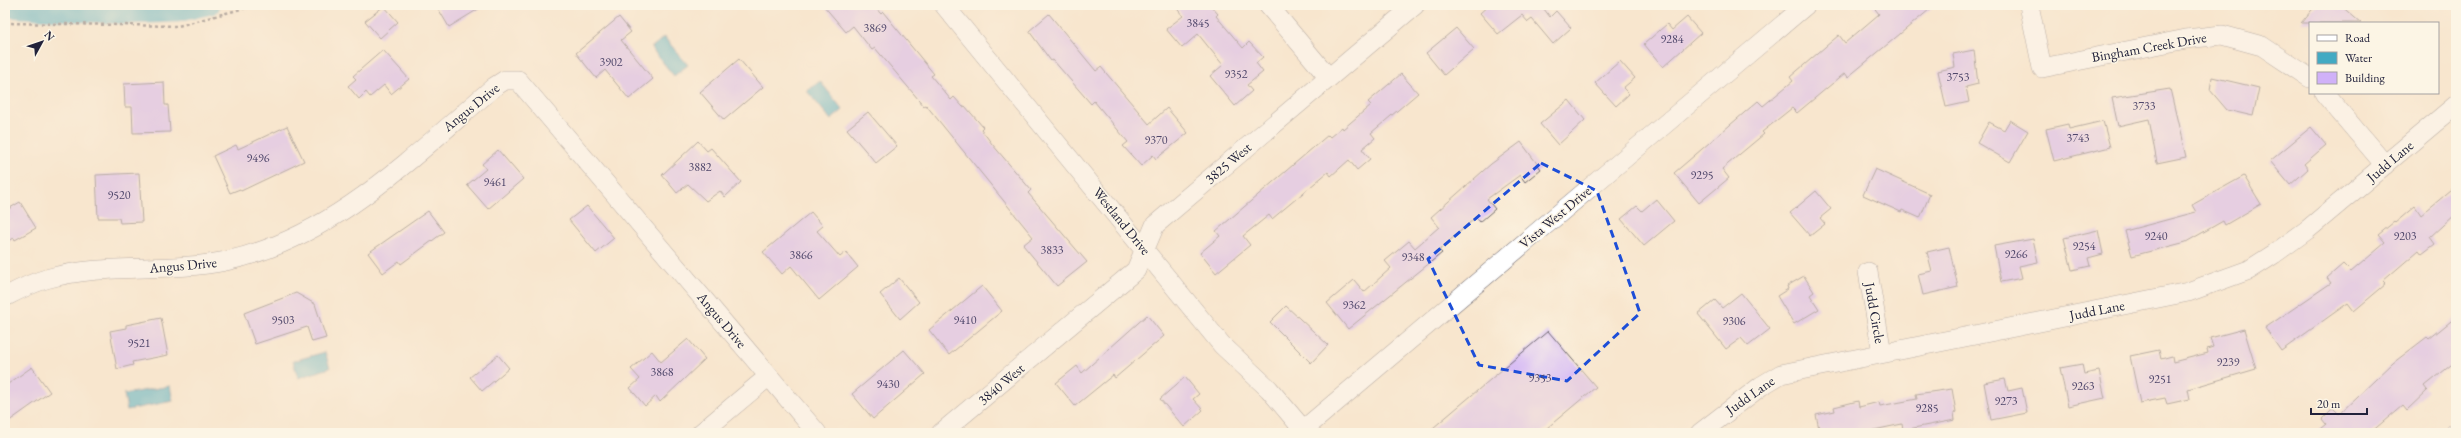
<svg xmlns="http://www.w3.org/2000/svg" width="2461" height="438" viewBox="0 0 2461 438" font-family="'EB Garamond',serif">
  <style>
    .water { fill: #43aac3; stroke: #32667f }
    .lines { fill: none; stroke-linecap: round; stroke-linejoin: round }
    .canal { stroke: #43aac3; stroke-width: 19 }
    .building { fill: #d0b1f8 }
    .minor-casing { stroke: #6d676e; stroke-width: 20 }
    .path { stroke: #6d676e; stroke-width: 2.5; stroke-dasharray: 3 3; stroke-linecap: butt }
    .minor { stroke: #fff; stroke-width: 19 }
    .marked { fill: none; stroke: #1d4ed8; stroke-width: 3; stroke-dasharray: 8 5; stroke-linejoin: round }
    .labels { text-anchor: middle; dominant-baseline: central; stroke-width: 3; stroke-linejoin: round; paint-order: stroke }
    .number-label { font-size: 12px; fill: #4e466a }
    .street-label { font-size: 14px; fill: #22223b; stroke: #fcf5e5 }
  </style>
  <rect width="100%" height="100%" fill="#fcf5e5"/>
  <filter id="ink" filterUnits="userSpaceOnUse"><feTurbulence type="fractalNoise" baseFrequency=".025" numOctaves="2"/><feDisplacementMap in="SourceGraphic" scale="8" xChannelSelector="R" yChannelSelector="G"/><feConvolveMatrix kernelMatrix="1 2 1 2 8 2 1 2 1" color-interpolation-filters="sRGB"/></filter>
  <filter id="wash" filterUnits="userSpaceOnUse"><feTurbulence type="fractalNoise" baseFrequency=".012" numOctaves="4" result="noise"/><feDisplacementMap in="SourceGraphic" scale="16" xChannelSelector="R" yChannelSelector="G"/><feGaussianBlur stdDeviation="0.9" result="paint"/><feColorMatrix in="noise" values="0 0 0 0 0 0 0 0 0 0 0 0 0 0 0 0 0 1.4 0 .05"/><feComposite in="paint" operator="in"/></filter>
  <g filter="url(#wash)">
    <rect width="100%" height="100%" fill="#f8e6ce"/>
    <path class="water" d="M 664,37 L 688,65 L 674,76 L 651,48 Z
      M 820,81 L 843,110 L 831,120 L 807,91 Z
      M 325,352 L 330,368 L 298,378 L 293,361 Z
      M 170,386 L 173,401 L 127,410 L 124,394 Z"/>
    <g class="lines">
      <path class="canal" d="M 5,8 L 125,15 L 177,13 L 211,5"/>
    </g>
    <g id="blocks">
      <path class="building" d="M 436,5 L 485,5 L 449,27 Z
        M 823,5 L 873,5 L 881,14 L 883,12 L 934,74 L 931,76 L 951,100 L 954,97 L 963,107 L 965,106 L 983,127 L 981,129 L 992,144 L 1031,190 L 1028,193 L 1087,262 L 1057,286 L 1023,245 L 1033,237 L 926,105 L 924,106 L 875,48 L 872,50 L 853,26 L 846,32 Z
        M 1174,5 L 1210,5 L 1218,14 L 1216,16 L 1243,48 L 1249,42 L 1263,57 L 1256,63 L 1263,72 L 1247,85 L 1252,91 L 1235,106 L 1210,76 L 1223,65 L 1198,34 L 1182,48 L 1166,29 L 1183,16 Z
        M 1489,5 L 1549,5 L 1544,9 L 1550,17 L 1556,11 L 1571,28 L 1553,44 L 1532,19 L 1528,22 L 1522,15 L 1498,34 L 1480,13 Z
        M 1872,5 L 1935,5 L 1848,77 L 1845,73 L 1797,113 L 1792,108 L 1762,132 L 1764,134 L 1722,169 L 1729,178 L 1699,203 L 1674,173 L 1758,101 L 1763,106 L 1793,81 L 1790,77 L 1839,35 L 1845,43 L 1879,14 Z
        M 2316,5 L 2340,5 L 2361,23 L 2301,23 Z
        M 384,6 L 398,22 L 380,38 L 365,21 Z
        M 1049,14 L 1096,71 L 1101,67 L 1149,124 L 1167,108 L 1188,133 L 1156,159 L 1153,155 L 1141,166 L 1123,146 L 1128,142 L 1094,101 L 1091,104 L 1053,60 L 1051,61 L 1029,31 Z
        M 619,17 L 631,32 L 621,40 L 653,79 L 629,99 L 605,70 L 596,78 L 576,53 Z
        M 1687,17 L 1701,33 L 1663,67 L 1644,44 L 1667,24 L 1672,30 Z
        M 1456,28 L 1474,49 L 1444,75 L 1426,53 Z
        M 383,50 L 409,79 L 391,94 L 384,85 L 370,97 L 366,92 L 359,99 L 348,86 L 356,79 L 353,76 Z
        M 1974,50 L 1978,84 L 1966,87 L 1969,102 L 1946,107 L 1938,71 L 1955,67 L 1953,54 Z
        M 739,59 L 763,87 L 724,120 L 700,92 Z
        M 1620,61 L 1635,78 L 1623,88 L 1629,94 L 1616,106 L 1595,83 Z
        M 1401,74 L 1418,93 L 1371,133 L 1375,138 L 1362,149 L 1370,159 L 1357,170 L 1349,160 L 1331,176 L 1328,172 L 1272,219 L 1269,215 L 1243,236 L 1250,245 L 1216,273 L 1200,253 L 1220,236 L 1216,231 L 1328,135 L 1330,137 L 1342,127 L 1343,129 L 1371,105 L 1368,102 Z
        M 2212,77 L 2259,88 L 2253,116 L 2227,110 L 2210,90 Z
        M 164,82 L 165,105 L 168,105 L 170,132 L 133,133 L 132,107 L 125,107 L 124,84 Z
        M 2170,89 L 2186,157 L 2157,163 L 2149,119 L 2118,126 L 2112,98 Z
        M 1569,100 L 1585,120 L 1558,145 L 1540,124 Z
        M 868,112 L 897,146 L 876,163 L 847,129 Z
        M 2010,120 L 2028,131 L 2010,162 L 1977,143 L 1989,122 L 2004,130 Z
        M 2103,121 L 2110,147 L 2054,161 L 2046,129 L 2068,124 L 2069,129 Z
        M 287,126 L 304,161 L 241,191 L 240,189 L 230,193 L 213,156 L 236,145 L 238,149 Z
        M 2311,127 L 2326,145 L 2304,164 L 2308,169 L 2290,185 L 2270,161 Z
        M 698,141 L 707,151 L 711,148 L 741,182 L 725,197 L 720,191 L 706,201 L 688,184 L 677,193 L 662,175 Z
        M 1521,142 L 1541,169 L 1525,182 L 1520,175 L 1487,199 L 1495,209 L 1480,222 L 1476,217 L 1439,250 L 1442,253 L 1348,329 L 1327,303 L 1354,280 L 1364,292 L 1391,268 L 1385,261 L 1409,241 L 1415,248 L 1439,227 L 1431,217 L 1491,164 Z
        M 498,150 L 523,179 L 488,209 L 467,185 L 486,169 L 482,164 Z
        M 1875,169 L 1930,194 L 1920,218 L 1902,210 L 1901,212 L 1863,195 Z
        M 139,173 L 142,222 L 120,223 L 119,218 L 98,218 L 96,175 Z
        M 2244,176 L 2261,204 L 2225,225 L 2223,221 L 2186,242 L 2132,256 L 2125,231 L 2196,212 L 2192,205 Z
        M 2456,186 L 2456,213 L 2430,237 L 2435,244 L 2422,254 L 2419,250 L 2383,281 L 2386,284 L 2354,311 L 2348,303 L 2281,351 L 2265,328 L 2331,283 L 2327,278 L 2343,264 L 2351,272 L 2385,243 L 2378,235 L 2394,222 L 2395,223 L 2415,206 L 2421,215 Z
        M 1816,191 L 1831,209 L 1820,218 L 1825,224 L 1810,236 L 1790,213 Z
        M 1656,199 L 1674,221 L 1644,246 L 1621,219 L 1637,206 L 1642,211 Z
        M 20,202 L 36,228 L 15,240 L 14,238 L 5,243 L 5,211 Z
        M 587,206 L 614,238 L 596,253 L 569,220 Z
        M 428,211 L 444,232 L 401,264 L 399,261 L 383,273 L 368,253 Z
        M 811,212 L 823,226 L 817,231 L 840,257 L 846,252 L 858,267 L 819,300 L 791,266 L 782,274 L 763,252 Z
        M 2098,230 L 2103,254 L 2088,258 L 2090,266 L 2072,270 L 2064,238 Z
        M 2033,239 L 2038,262 L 2019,266 L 2022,278 L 2001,282 L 1994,246 Z
        M 1949,247 L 1958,287 L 1923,295 L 1918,274 L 1932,271 L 1927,252 Z
        M 1804,276 L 1814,292 L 1810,295 L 1819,309 L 1794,324 L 1777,296 L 1788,289 L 1787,286 Z
        M 899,278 L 919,302 L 900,319 L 880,294 Z
        M 982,286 L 1002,311 L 949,355 L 929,330 Z
        M 296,293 L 315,304 L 326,338 L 312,342 L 307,327 L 255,344 L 244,313 Z
        M 1741,293 L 1770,329 L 1748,346 L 1741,338 L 1726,349 L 1698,314 L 1715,300 L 1722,308 Z
        M 1286,306 L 1328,345 L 1311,363 L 1270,322 Z
        M 1147,315 L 1164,336 L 1115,378 L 1113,375 L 1075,406 L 1056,383 L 1077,366 L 1082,373 Z
        M 2456,317 L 2456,361 L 2425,386 L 2428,390 L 2407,410 L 2403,405 L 2370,433 L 2315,433 L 2326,424 L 2322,419 L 2333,408 L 2339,414 L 2393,363 L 2427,337 L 2429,339 Z
        M 161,318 L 168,355 L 132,362 L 133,365 L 117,369 L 110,331 L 126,328 L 126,325 Z
        M 2244,329 L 2256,369 L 2188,389 L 2190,399 L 2167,404 L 2165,398 L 2140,403 L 2130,356 L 2159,350 L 2161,359 L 2172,356 L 2173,362 L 2208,353 L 2207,349 L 2213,347 L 2210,338 Z
        M 1548,331 L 1596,387 L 1541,433 L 1427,433 Z
        M 688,339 L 705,359 L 660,402 L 656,396 L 645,406 L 630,388 L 640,379 L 631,369 L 652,351 L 661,362 Z
        M 904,350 L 925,374 L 873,419 L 852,394 Z
        M 498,355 L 509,368 L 482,391 L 470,377 Z
        M 2082,364 L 2084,374 L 2099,371 L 2105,398 L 2068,406 L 2060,368 Z
        M 32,367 L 50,392 L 5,424 L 5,386 Z
        M 1185,377 L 1199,394 L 1193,399 L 1203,410 L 1184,427 L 1160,399 Z
        M 2005,379 L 2008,391 L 2022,388 L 2027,413 L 1991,420 L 1984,383 Z
        M 1952,389 L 1956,412 L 1954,413 L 1955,420 L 1903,430 L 1902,424 L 1860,433 L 1820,433 L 1816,415 L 1835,411 L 1834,407 L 1858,401 L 1859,407 L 1879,402 L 1880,406 L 1917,399 L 1916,394 Z"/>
    </g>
  </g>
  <g filter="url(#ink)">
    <use href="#blocks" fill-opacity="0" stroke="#6d676e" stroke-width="1"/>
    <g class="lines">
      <g class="minor-casing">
        <path id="minor" d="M 944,5 L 1222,345 L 1269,389 L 1306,433
          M 1268,5 L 1329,78
          M 2029,5 L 2042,68 L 2186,39 L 2222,35 L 2262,46 L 2310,78
          M 2324,93 L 2385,165
          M 1868,272 L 1882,353
          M 5,297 C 18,290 32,283 46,279 C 105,262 167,273 226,261 C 334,238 413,156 494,87 L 505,80 L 518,80 L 817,433
          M 1303,430 L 1806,5
          M 701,433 L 769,376
          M 941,433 L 1136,270 L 1155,225 L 1415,5
          M 1700,433 L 1761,386 L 1781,374 L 2188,292 L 2249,270 L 2274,254 L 2307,230 L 2456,105
          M 2454,433 L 2456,432"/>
      </g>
      <path class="path" d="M 5,23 L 178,26 L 256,5"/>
      <use href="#minor" class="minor"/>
    </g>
  </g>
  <path d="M0 0H2461V438H0ZM 1541,163 L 1597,191 L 1640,313 L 1567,381 L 1479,365 L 1428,259 Z" fill="#f8e6ce" fill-opacity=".55" fill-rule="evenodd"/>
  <path class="marked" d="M 1541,163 L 1597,191 L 1640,313 L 1567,381 L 1479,365 L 1428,259 Z"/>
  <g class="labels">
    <g class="number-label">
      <text x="1198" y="23">3845</text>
      <text x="875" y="28">3869</text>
      <text x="1672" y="39">9284</text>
      <text x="611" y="62">3902</text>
      <text x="1236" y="74">9352</text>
      <text x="1958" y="77">3753</text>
      <text x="2144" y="106">3733</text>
      <text x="2078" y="138">3743</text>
      <text x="1156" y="140">9370</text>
      <text x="258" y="158">9496</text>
      <text x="700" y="167">3882</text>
      <text x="1702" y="175">9295</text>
      <text x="495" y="182">9461</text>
      <text x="119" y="195">9520</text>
      <text x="2156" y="236">9240</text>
      <text x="2405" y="236">9203</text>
      <text x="2084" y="246">9254</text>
      <text x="1052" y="250">3833</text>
      <text x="2016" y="254">9266</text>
      <text x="801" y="255">3866</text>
      <text x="1413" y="257">9348</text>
      <text x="1354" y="305">9362</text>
      <text x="283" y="320">9503</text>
      <text x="965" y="320">9410</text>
      <text x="1734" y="321">9306</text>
      <text x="139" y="343">9521</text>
      <text x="2228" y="362">9239</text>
      <text x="662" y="372">3868</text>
      <text x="1540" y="378">9353</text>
      <text x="2160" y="379">9251</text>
      <text x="888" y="384">9430</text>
      <text x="2083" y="386">9263</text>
      <text x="2006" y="401">9273</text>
      <text x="1927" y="408">9285</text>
    </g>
    <g class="street-label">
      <text transform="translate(2149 47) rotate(-10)">Bingham Creek Drive</text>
      <text transform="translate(471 107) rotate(-39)">Angus Drive</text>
      <text transform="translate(2390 161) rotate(-40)">Judd Lane</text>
      <text transform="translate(1228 163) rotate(-40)">3825 West</text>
      <text transform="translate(1555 217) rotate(-40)">Vista West Drive</text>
      <text transform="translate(1122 221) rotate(51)">Westland Drive</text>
      <text transform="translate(183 265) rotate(-5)">Angus Drive</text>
      <text transform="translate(2097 310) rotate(-11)">Judd Lane</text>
      <text transform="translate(1875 313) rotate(80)">Judd Circle</text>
      <text transform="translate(722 320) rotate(50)">Angus Drive</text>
      <text transform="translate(1001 384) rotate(-40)">3840 West</text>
      <text transform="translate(1750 395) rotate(-35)">Judd Lane</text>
    </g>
  </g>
  <rect width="2461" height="438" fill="none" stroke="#fcf5e5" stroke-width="20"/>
  <rect x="2309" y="22" width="130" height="72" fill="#fcf5e5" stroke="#a5a1a1"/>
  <rect x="2317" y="35" width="20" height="6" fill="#ffffff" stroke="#a5a1a1"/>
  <text x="2345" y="42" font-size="12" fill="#22223b">Road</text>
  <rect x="2317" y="52" width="20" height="12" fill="#43aac3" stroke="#a5a1a1"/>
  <text x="2345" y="62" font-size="12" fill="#22223b">Water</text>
  <rect x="2317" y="72" width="20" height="12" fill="#d0b1f8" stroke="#a5a1a1"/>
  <text x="2345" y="82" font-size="12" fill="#22223b">Building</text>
  <g transform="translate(42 42) rotate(50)" stroke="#fcf5e5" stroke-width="3" paint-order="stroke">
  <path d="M0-3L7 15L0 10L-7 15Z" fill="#22223b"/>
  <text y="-6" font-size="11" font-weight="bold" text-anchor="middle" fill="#22223b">N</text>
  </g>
  <path d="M2311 408v6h56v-6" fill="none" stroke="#22223b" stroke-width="2"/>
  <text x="2317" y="408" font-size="12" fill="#22223b" stroke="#fcf5e5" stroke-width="3" paint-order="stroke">20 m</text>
</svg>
